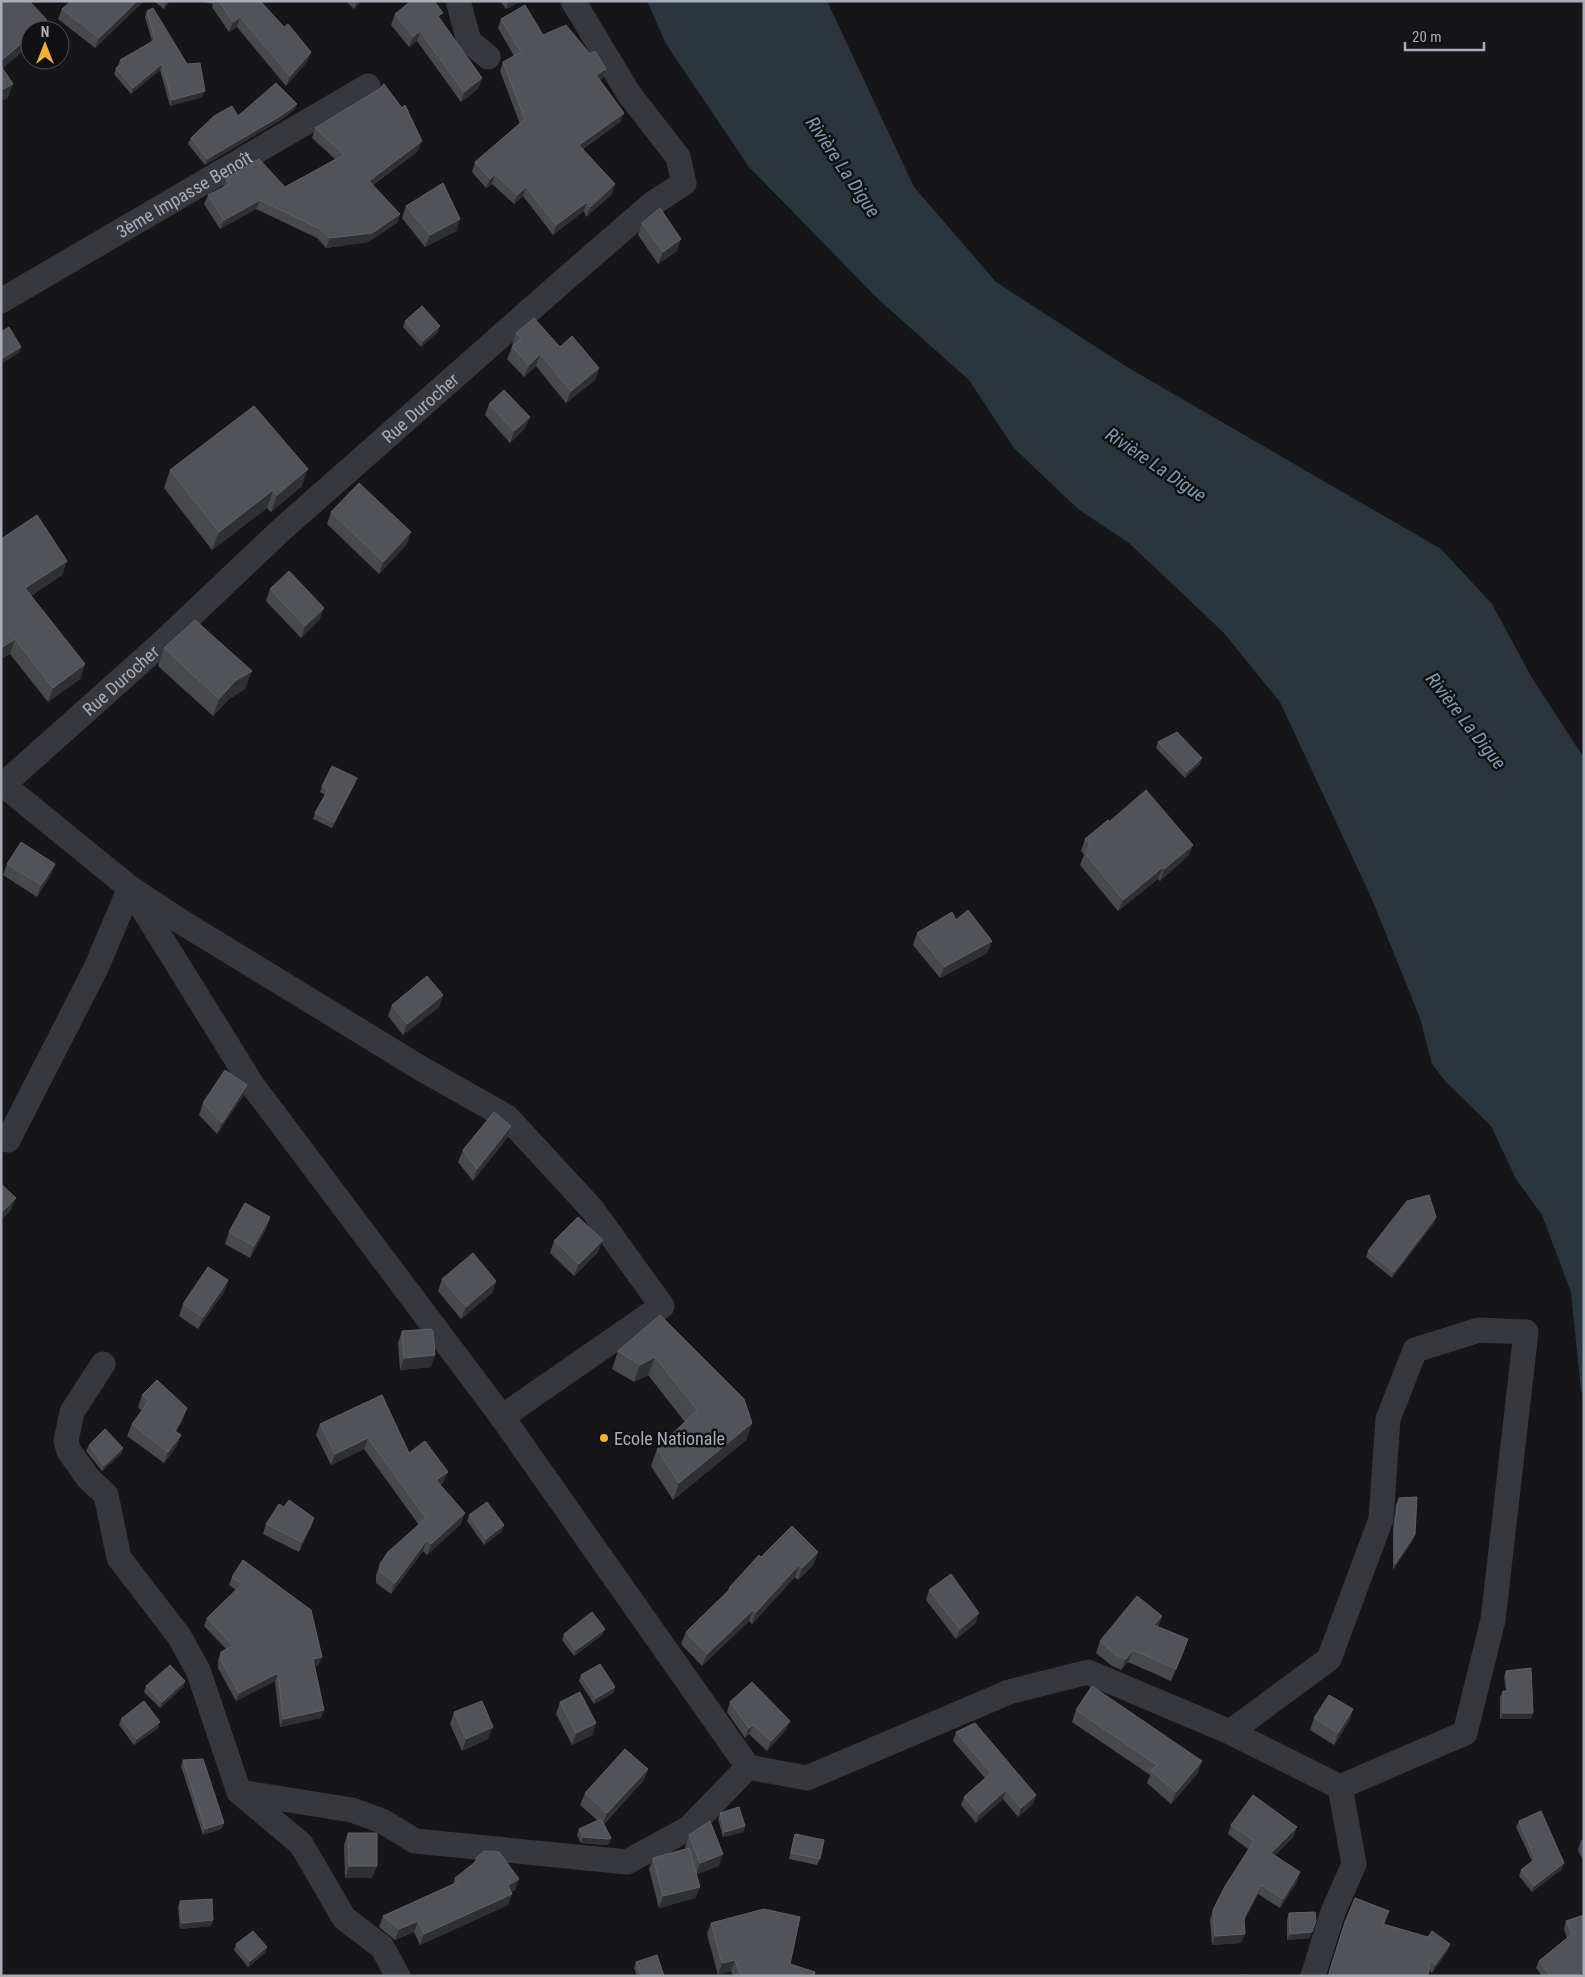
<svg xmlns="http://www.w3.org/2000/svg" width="1585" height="1977" viewBox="0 0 1585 1977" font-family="'Roboto Condensed',sans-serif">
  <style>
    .water { fill: #2c353c }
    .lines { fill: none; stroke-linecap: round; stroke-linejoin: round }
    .minor { stroke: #37383d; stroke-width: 25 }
    .wall { fill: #47494d }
    .shaded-wall { fill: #2f3033 }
    .building { fill: #525359; stroke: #5f6168 }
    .poi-dot { fill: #f2b134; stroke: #111113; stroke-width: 2 }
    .labels { text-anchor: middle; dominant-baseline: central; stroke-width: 5; stroke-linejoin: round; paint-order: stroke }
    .street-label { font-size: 18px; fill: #a8adb8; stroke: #111113 }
    .poi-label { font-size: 18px; fill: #a8adb8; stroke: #111113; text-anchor: start }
    .water-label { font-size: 19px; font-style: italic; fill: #7f9bb3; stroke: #111113 }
  </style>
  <rect width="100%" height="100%" fill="#161618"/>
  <path class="water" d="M 647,1 L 827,1 L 914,187 L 996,282 L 1127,367 L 1441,549 L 1492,604 L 1532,678 L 1584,758 L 1584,1396 L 1581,1391 L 1571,1292 L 1542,1215 L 1516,1179 L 1491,1126 L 1446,1082 L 1432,1064 L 1420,1018 L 1371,897 L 1280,702 L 1223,632 L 1129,543 L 1078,509 L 1014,448 L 969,380 L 878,299 L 749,167 L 666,44 Z"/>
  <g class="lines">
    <g class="minor">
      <path d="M 458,1 L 469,41 L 488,57"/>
      <path id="s1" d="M 1,301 L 368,86"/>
      <path d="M 1,783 L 130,888 L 180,921 L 422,1069 L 507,1117 L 592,1209 L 662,1306 L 502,1417"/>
      <path id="s2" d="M 4,784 L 163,642 L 280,531 L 562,282 L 652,204 L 684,183 L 678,157 L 629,94 L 573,1"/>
      <path d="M 130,888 L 253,1086 L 502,1417 L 748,1767 L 807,1778 L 1009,1692 L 1088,1672 L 1230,1732 L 1329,1659 L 1381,1519 L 1388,1419 L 1415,1350 L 1479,1330 L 1526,1332 L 1493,1620 L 1465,1733 L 1340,1787 L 1230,1732"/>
      <path d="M 8,1140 L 96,968 L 130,888"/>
      <path d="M 103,1364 L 72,1412 L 66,1441 L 69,1451 L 88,1478 L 106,1495 L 119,1558 L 179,1636 L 198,1670 L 239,1792 L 301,1844 L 344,1918 L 382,1947 L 398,1976"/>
      <path d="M 239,1792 L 352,1810 L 382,1821 L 415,1841 L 627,1862 L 689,1828 L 748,1767"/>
      <path d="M 1313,1976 L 1333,1912 L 1354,1864 L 1340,1787"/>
    </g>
  </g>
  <path class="wall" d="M 71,1 L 144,1 L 95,48 L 58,19 L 62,9 Z
    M 154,1 L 170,1 L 164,9 Z
    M 199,1 L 261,1 L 284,27 L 311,52 L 307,62 L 286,86 L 237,27 L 229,32 L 212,7 L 213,4 Z
    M 346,1 L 361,1 L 354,9 Z
    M 500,1 L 521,1 L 506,9 Z
    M 147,11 L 202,97 L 170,106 L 160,70 L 131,94 L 114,74 L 116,68 L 118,66 L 120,60 L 152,41 L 145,17 Z
    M 395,14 L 440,19 L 482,78 L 478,89 L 461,102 L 417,41 L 409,47 L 391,25 Z
    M 501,19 L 590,54 L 606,69 L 602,79 L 600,80 L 624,113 L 620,122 L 583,149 L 612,194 L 586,217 L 584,211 L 553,235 L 523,196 L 514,204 L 492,184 L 486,188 L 472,172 L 475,162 L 520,124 L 500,71 L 503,62 L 514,56 L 498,28 Z
    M 297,104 L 294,110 L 279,121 L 205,165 L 188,144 L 191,138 L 238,116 Z
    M 315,128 L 418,151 L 373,185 L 400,214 L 397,223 L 368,242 L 326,248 L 317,238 L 256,209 L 220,229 L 204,204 L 208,195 L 223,187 L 226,179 L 285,187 L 335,159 L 312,138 Z
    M 406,206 L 460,219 L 456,231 L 425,247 L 402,218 Z
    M 642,223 L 677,251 L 658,264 L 638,235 Z
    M 405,321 L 438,332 L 421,347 L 403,327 Z
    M 516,333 L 560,347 L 599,368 L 595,380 L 566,403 L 536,366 L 524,377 L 507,359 L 512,347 L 513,346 L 512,345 Z
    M 489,404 L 525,428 L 510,443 L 485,415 Z
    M 170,470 L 302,486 L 271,512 L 267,508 L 212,550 L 164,488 Z
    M 331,512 L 407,544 L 379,574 L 327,524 Z
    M 1,539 L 67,561 L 62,575 L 31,596 L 85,664 L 80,679 L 48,702 L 10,654 L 1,659 Z
    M 270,589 L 320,619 L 301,638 L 266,601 Z
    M 164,648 L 245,689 L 229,699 L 213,716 L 158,666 Z
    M 1158,742 L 1200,764 L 1185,778 L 1156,748 Z
    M 355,784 L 332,828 L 313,819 L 315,813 L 325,795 L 320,792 L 322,786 Z
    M 1109,822 L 1193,845 L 1188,856 L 1160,881 L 1158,879 L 1118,911 L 1080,865 L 1084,855 L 1081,851 L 1085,839 Z
    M 7,864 L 55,864 L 50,876 L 37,897 L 3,875 Z
    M 956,920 L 992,941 L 987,953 L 940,978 L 913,945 L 917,933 Z
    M 443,995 L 439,1007 L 403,1035 L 388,1016 L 392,1005 Z
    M 247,1085 L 243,1096 L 217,1134 L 199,1115 L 203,1103 Z
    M 511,1126 L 507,1138 L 473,1181 L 458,1162 L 463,1150 Z
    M 270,1217 L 266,1229 L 250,1258 L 225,1244 L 229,1232 Z
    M 1436,1217 L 1434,1223 L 1392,1278 L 1366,1257 L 1368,1251 Z
    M 554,1241 L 598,1252 L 574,1276 L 550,1253 Z
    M 442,1279 L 496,1281 L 492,1293 L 461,1319 L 438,1291 Z
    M 228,1280 L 224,1292 L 198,1329 L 179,1316 L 183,1304 Z
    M 660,1315 L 752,1423 L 746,1440 L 673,1500 L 651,1466 L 657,1449 L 685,1422 L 648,1375 L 634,1382 L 612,1369 L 618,1351 Z
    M 402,1331 L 431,1367 L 400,1370 L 398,1343 Z
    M 142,1395 L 183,1420 L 176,1432 L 181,1435 L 176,1447 L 164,1463 L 127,1436 L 132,1424 L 142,1411 L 138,1407 Z
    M 382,1395 L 409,1453 L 443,1483 L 440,1485 L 461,1524 L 427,1555 L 423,1551 L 391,1594 L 376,1583 L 376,1575 L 380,1564 L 419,1525 L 364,1449 L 331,1465 L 316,1435 L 320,1424 Z
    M 89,1445 L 123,1448 L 121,1454 L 102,1471 L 86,1451 Z
    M 1399,1498 L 1413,1540 L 1393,1570 L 1393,1529 L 1396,1504 Z
    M 284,1507 L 314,1518 L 311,1527 L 299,1552 L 263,1534 L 266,1524 Z
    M 469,1515 L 502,1531 L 484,1545 L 467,1521 Z
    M 761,1557 L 814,1564 L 798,1580 L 795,1577 L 752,1624 L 749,1621 L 702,1666 L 681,1644 L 686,1632 L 728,1591 L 729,1588 Z
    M 243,1560 L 319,1665 L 315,1666 L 321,1718 L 280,1727 L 275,1681 L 236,1701 L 218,1668 L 218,1660 L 221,1652 L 226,1649 L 204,1626 L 207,1618 L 236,1590 L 229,1585 L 232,1577 Z
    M 929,1590 L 976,1623 L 956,1639 L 926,1600 Z
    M 1162,1616 L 1158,1627 L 1184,1651 L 1171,1681 L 1128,1662 L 1121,1670 L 1112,1666 L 1096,1653 L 1100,1641 Z
    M 605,1629 L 602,1635 L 574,1656 L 562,1640 L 564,1634 Z
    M 1506,1671 L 1531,1719 L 1500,1719 L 1500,1697 L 1503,1691 L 1506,1691 L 1504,1677 Z
    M 581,1675 L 615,1687 L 613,1693 L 594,1704 L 579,1681 Z
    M 185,1681 L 183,1687 L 160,1708 L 144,1692 L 146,1686 Z
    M 560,1702 L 596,1723 L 592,1735 L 572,1745 L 556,1714 Z
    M 730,1702 L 790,1721 L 786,1730 L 767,1751 L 749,1734 L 745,1738 L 727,1712 Z
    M 1353,1709 L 1349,1721 L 1334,1745 L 1310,1730 L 1314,1718 Z
    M 1076,1710 L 1198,1773 L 1171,1804 L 1147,1783 L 1150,1775 L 1072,1722 Z
    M 454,1712 L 488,1739 L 462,1751 L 450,1724 Z
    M 121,1719 L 158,1728 L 134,1745 L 119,1725 Z
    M 956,1732 L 1036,1795 L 1033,1804 L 1018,1817 L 1003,1799 L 976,1823 L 961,1805 L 964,1797 L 985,1778 L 953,1741 Z
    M 183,1760 L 224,1823 L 221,1829 L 203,1835 L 181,1766 Z
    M 648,1769 L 643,1781 L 604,1824 L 611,1838 L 609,1844 L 606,1845 L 581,1843 L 577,1835 L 579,1829 L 597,1820 L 580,1805 L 585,1793 Z
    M 720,1813 L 745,1826 L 743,1832 L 723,1837 L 718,1819 Z
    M 1519,1821 L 1562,1869 L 1532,1892 L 1519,1876 L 1521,1870 L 1532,1861 L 1516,1827 Z
    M 1231,1825 L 1294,1836 L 1275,1855 L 1297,1882 L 1280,1908 L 1258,1894 L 1244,1921 L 1241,1943 L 1212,1945 L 1210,1920 L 1213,1910 L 1248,1849 L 1228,1834 Z
    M 348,1833 L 372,1878 L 345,1878 L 344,1845 Z
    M 795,1834 L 820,1859 L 817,1865 L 789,1859 L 793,1840 Z
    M 689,1835 L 719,1866 L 696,1874 L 700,1887 L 695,1898 L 659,1908 L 649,1869 L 653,1858 L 686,1849 L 685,1847 Z
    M 1584,1839 L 1584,1863 L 1578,1850 L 1581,1840 Z
    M 476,1858 L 519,1879 L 515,1890 L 511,1892 L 508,1905 L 420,1945 L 414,1932 L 395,1940 L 379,1927 L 383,1916 L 453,1884 L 455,1878 L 473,1864 Z
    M 180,1901 L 213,1920 L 211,1926 L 180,1929 L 178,1907 Z
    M 1289,1913 L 1310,1938 L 1287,1940 L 1287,1919 Z
    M 1584,1915 L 1584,1976 L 1542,1976 L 1536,1968 L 1539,1961 L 1567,1938 L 1564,1929 L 1566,1921 Z
    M 1386,1920 L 1384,1924 L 1450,1944 L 1447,1952 L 1432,1973 L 1428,1970 L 1428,1976 L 1328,1976 L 1342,1930 Z
    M 711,1923 L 790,1964 L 814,1976 L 733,1976 L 731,1971 L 718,1975 L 707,1934 Z
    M 236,1944 L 267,1947 L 265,1953 L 248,1967 L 234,1950 Z
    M 636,1962 L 664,1976 L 637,1976 L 634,1968 Z"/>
  <path class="shaded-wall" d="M 137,1 L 144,1 L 95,48 L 99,38 Z
    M 166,1 L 170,1 L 164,9 Z
    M 357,1 L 361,1 L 354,9 Z
    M 509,1 L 521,1 L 506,9 Z
    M 240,17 L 237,27 L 229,32 L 233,22 Z
    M 47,20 L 44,30 L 36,30 Z
    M 420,31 L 417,41 L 409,47 L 413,37 Z
    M 30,36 L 30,45 L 1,70 L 1,61 Z
    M 311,52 L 307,62 L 286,86 L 290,76 Z
    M 162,64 L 160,70 L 131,94 L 133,88 Z
    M 606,69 L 602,79 L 592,84 L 596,75 Z
    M 482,78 L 478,89 L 461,102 L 464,92 Z
    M 13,84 L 8,98 L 1,101 L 1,90 Z
    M 205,91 L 202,97 L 170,106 L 172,100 Z
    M 297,104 L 294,110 L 279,121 L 205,165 L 207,159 Z
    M 624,113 L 620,122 L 575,154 L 579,145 Z
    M 422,141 L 418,151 L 365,190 L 369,181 Z
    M 495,174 L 492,184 L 486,188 L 490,179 Z
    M 615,184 L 612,194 L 586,217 L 590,207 Z
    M 526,187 L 523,196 L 514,204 L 517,195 Z
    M 260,200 L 256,209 L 220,229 L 224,220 Z
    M 587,202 L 584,211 L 553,235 L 556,225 Z
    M 400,214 L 397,223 L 368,242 L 326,248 L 330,238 Z
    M 460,219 L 456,231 L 425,247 L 430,235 Z
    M 681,239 L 677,251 L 658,264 L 663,252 Z
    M 440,326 L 438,332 L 421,347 L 423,341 Z
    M 21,347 L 19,353 L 1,364 L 1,359 Z
    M 540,354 L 536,366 L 524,377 L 529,365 Z
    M 599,368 L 595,380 L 566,403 L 571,391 Z
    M 530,417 L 525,428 L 510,443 L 514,431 Z
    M 308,469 L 302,486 L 271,512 L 277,495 Z
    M 273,490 L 267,508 L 212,550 L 219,532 Z
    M 411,532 L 407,544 L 379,574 L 383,562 Z
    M 67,561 L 62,575 L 20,603 L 25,588 Z
    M 324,608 L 320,619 L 301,638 L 305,626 Z
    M 15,639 L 10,654 L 1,659 L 1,648 Z
    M 85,664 L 80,679 L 48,702 L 53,688 Z
    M 252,671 L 245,689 L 229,699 L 213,716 L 219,699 L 235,681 Z
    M 1202,758 L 1200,764 L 1185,778 L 1187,772 Z
    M 357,778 L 355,784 L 332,828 L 334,822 Z
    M 1193,845 L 1188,856 L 1160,881 L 1164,869 Z
    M 55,864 L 50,876 L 37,897 L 41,885 Z
    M 1163,867 L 1158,879 L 1118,911 L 1123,900 Z
    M 992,941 L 987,953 L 940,978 L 944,967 Z
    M 443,995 L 439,1007 L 403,1035 L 407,1024 Z
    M 247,1085 L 243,1096 L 217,1134 L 222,1123 Z
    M 511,1126 L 507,1138 L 473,1181 L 477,1169 Z
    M 16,1198 L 11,1210 L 1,1220 L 1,1213 Z
    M 270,1217 L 266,1229 L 250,1258 L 254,1246 Z
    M 1436,1217 L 1434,1223 L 1392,1278 L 1394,1272 Z
    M 603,1240 L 598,1252 L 574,1276 L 579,1264 Z
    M 228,1280 L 224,1292 L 198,1329 L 203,1317 Z
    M 496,1281 L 492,1293 L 461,1319 L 466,1307 Z
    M 435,1355 L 431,1367 L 400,1370 L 404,1358 Z
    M 655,1357 L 648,1375 L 634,1382 L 640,1365 Z
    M 187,1408 L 183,1420 L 170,1442 L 175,1431 Z
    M 752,1423 L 746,1440 L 673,1500 L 679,1483 Z
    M 181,1435 L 176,1447 L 164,1463 L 168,1452 Z
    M 368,1438 L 364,1449 L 331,1465 L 335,1454 Z
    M 123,1448 L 121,1454 L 102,1471 L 104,1466 Z
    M 448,1472 L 443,1483 L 432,1491 L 436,1480 Z
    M 465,1513 L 461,1524 L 427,1555 L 431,1544 Z
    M 314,1518 L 311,1527 L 299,1552 L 302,1542 Z
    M 504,1525 L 502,1531 L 484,1545 L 486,1539 Z
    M 1415,1534 L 1413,1540 L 1393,1570 L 1395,1564 Z
    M 427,1540 L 423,1551 L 391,1594 L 395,1583 Z
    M 818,1552 L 814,1564 L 798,1580 L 802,1568 Z
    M 799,1565 L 795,1577 L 752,1624 L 756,1612 Z
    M 753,1610 L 749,1621 L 702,1666 L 707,1654 Z
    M 979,1613 L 976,1623 L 956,1639 L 960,1629 Z
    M 1162,1616 L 1157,1627 L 1154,1625 Z
    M 605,1629 L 602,1635 L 574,1656 L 576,1650 Z
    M 1188,1639 L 1184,1651 L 1171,1681 L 1176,1669 Z
    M 1133,1650 L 1128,1662 L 1121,1670 L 1126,1659 Z
    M 322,1657 L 319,1665 L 310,1667 L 313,1659 Z
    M 278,1673 L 275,1681 L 236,1701 L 239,1693 Z
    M 185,1681 L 183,1687 L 160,1708 L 162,1702 Z
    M 615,1687 L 613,1693 L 594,1704 L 596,1698 Z
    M 1353,1709 L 1349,1721 L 1334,1745 L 1338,1733 Z
    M 324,1710 L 321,1718 L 280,1727 L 283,1719 Z
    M 1503,1713 L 1533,1713 L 1531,1719 L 1500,1719 Z
    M 790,1721 L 786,1730 L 767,1751 L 771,1741 Z
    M 160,1722 L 158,1728 L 134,1745 L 137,1739 Z
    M 596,1723 L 592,1735 L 572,1745 L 576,1733 Z
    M 753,1725 L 749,1734 L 745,1738 L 749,1728 Z
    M 493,1727 L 488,1739 L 462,1751 L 466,1739 Z
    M 1202,1761 L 1198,1773 L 1171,1804 L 1176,1792 Z
    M 648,1769 L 643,1781 L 602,1825 L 607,1813 Z
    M 1006,1790 L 1003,1799 L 976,1823 L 979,1814 Z
    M 1036,1795 L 1033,1804 L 1018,1817 L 1021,1808 Z
    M 224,1823 L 221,1829 L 203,1835 L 205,1829 Z
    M 745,1826 L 743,1832 L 723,1837 L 725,1832 Z
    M 1297,1827 L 1294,1836 L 1268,1863 L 1271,1853 Z
    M 583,1837 L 611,1838 L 609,1844 L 606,1845 L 581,1843 Z
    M 723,1854 L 719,1866 L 696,1875 L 700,1863 Z
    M 1564,1863 L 1562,1869 L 1532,1892 L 1534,1886 Z
    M 349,1866 L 377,1866 L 372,1878 L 345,1878 Z
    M 1300,1872 L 1297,1882 L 1280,1908 L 1283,1899 Z
    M 519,1879 L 515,1890 L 504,1896 L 508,1885 Z
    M 1261,1885 L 1258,1894 L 1241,1927 L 1244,1918 Z
    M 700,1887 L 695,1898 L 659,1908 L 663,1896 Z
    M 512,1894 L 508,1905 L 420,1945 L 424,1934 Z
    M 213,1920 L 211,1926 L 180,1929 L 182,1923 Z
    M 418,1921 L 414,1932 L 395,1940 L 399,1929 Z
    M 1312,1932 L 1310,1938 L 1287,1940 L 1290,1934 Z
    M 1245,1934 L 1241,1943 L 1212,1945 L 1215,1936 Z
    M 1450,1944 L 1447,1952 L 1432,1973 L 1435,1965 Z
    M 267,1947 L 265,1953 L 248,1967 L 250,1961 Z
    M 735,1960 L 731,1971 L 718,1975 L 722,1963 Z
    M 1584,1971 L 1584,1976 L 1577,1976 Z"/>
  <path class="building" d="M 1,1 L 29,1 L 47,20 L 36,30 L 30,30 L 30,36 L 1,61 Z
    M 71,1 L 137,1 L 99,38 L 62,9 Z
    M 219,1 L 260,1 L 284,27 L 288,24 L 311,52 L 290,76 L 240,17 L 233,22 Z
    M 411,1 L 434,1 L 443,13 L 438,16 L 482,78 L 464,92 L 420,31 L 413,37 L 395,14 Z
    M 525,5 L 543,35 L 566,25 L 590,54 L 595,51 L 606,69 L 596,75 L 624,113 L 579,145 L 615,184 L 590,207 L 587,202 L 556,225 L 526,187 L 517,195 L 495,174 L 490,179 L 475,162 L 525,119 L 503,62 L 521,52 L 501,19 Z
    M 153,8 L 187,64 L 200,63 L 205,91 L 172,100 L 162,64 L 133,88 L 116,68 L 123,63 L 120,60 L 155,40 L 147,11 Z
    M 1,66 L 13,84 L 1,90 Z
    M 276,83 L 297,104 L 282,115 L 207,159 L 191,138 L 214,116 L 232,106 L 238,116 Z
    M 384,84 L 402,108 L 405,105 L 422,141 L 369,181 L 400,214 L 372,233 L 330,238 L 320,229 L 260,200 L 224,220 L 208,195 L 230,184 L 226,179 L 259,159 L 285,187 L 344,155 L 315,128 L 379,89 Z
    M 443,183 L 460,219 L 430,235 L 406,206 Z
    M 660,208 L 681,239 L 663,252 L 642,223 Z
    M 422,306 L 440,326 L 423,341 L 405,321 Z
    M 534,318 L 560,347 L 572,336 L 599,368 L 571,391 L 540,354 L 529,365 L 512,347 L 521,338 L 516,333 Z
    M 9,327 L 21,347 L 1,359 L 1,332 Z
    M 504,390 L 530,417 L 514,431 L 489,404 Z
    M 254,406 L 308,469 L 277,495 L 273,490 L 219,532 L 170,470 Z
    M 359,483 L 411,532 L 383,562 L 331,512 Z
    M 37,515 L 67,561 L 25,588 L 85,664 L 53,688 L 15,639 L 1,648 L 1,539 Z
    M 289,571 L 324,608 L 305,626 L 270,589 Z
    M 195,620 L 252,671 L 235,681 L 219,699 L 164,648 Z
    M 1177,732 L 1202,758 L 1187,772 L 1158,742 Z
    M 332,766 L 357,778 L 334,822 L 315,813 L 328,790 L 322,786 Z
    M 1146,790 L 1193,845 L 1164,869 L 1163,867 L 1123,900 L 1085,853 L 1090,845 L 1085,839 L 1108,820 L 1109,822 Z
    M 21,842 L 55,864 L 41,885 L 7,864 Z
    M 968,910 L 992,941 L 944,967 L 917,933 L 952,912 L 956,920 Z
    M 427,976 L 443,995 L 407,1024 L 392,1005 Z
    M 225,1070 L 247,1085 L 222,1123 L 203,1103 Z
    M 494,1112 L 511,1126 L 477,1169 L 463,1150 Z
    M 1,1184 L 16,1198 L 1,1213 Z
    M 1429,1195 L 1436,1217 L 1394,1272 L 1368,1251 L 1407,1201 Z
    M 245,1203 L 270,1217 L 254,1246 L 229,1232 Z
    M 578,1217 L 603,1240 L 579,1264 L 554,1241 Z
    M 473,1253 L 496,1281 L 466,1307 L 442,1279 Z
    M 208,1267 L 228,1280 L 203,1317 L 183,1304 Z
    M 660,1315 L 744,1399 L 752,1423 L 679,1483 L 657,1449 L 697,1410 L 655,1357 L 640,1365 L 618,1351 Z
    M 431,1329 L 433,1331 L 435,1355 L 404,1358 L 402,1331 Z
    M 157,1380 L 187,1408 L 175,1431 L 181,1435 L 168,1452 L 132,1424 L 149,1401 L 142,1395 Z
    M 382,1395 L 409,1453 L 425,1441 L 448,1472 L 436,1480 L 465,1513 L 431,1544 L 427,1540 L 395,1583 L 380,1572 L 380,1564 L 388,1552 L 426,1518 L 368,1438 L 335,1454 L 320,1424 Z
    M 105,1429 L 123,1448 L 104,1466 L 89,1445 Z
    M 1417,1497 L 1415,1534 L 1395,1564 L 1395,1523 L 1399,1498 Z
    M 289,1500 L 314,1518 L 302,1542 L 266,1524 L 279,1504 L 284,1507 Z
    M 487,1502 L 504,1525 L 486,1539 L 469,1515 Z
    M 792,1526 L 818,1552 L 802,1568 L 799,1565 L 756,1612 L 753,1610 L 707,1654 L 686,1632 L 730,1589 L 729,1588 L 759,1555 L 761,1557 Z
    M 243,1560 L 311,1610 L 322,1657 L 313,1659 L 324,1710 L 283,1719 L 278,1673 L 239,1693 L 221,1660 L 221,1652 L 233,1646 L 207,1618 L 242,1584 L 232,1577 Z
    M 951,1574 L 979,1613 L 960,1629 L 929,1590 Z
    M 1137,1596 L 1162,1616 L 1154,1625 L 1188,1639 L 1176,1669 L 1133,1650 L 1126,1659 L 1116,1655 L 1100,1641 Z
    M 592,1612 L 605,1629 L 576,1650 L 564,1634 Z
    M 600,1664 L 615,1687 L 596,1698 L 581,1675 Z
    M 170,1665 L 185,1681 L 162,1702 L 146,1686 Z
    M 1531,1668 L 1533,1713 L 1503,1713 L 1503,1691 L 1508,1691 L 1506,1671 Z
    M 752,1682 L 790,1721 L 771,1741 L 753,1725 L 749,1728 L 730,1702 Z
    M 1092,1686 L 1202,1761 L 1176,1792 L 1151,1771 L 1157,1765 L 1076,1710 Z
    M 580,1692 L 596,1723 L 576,1733 L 560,1702 Z
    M 1329,1695 L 1353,1709 L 1338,1733 L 1314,1718 Z
    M 144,1701 L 160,1722 L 137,1739 L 121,1719 Z
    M 482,1701 L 493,1727 L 466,1739 L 454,1712 Z
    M 975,1723 L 1036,1795 L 1021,1808 L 1006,1790 L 979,1814 L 964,1797 L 991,1773 L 956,1732 Z
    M 625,1749 L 648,1769 L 607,1813 L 585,1793 Z
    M 203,1759 L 224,1823 L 205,1829 L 183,1760 Z
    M 1253,1795 L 1297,1827 L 1271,1853 L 1300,1872 L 1283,1899 L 1261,1885 L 1244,1918 L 1245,1934 L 1215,1936 L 1213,1910 L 1224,1888 L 1254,1841 L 1231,1825 Z
    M 739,1807 L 745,1826 L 725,1832 L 720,1813 Z
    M 1541,1811 L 1564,1863 L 1534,1886 L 1521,1870 L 1535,1859 L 1519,1821 Z
    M 601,1819 L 611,1838 L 608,1839 L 583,1837 L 579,1829 Z
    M 710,1821 L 723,1854 L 700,1863 L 689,1835 Z
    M 348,1833 L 377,1833 L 377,1866 L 349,1866 Z
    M 795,1834 L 824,1840 L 820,1859 L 791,1853 Z
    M 689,1848 L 700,1887 L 663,1896 L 653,1858 Z
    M 484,1851 L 499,1852 L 519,1879 L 508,1885 L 512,1894 L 424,1934 L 418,1921 L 399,1929 L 383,1916 L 458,1882 L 455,1878 L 478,1860 L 476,1858 Z
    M 1355,1898 L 1389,1911 L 1383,1924 L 1428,1937 L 1432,1931 L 1450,1944 L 1435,1965 L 1430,1959 L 1428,1976 L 1329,1976 L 1329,1973 L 1345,1922 Z
    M 212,1899 L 213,1920 L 182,1923 L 180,1901 Z
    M 764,1909 L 800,1917 L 790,1964 L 815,1972 L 814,1976 L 741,1976 L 735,1960 L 722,1963 L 711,1923 Z
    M 1315,1912 L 1316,1921 L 1312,1932 L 1290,1934 L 1289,1913 Z
    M 1584,1915 L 1584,1971 L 1577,1976 L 1551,1976 L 1539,1961 L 1572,1934 L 1566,1921 Z
    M 253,1931 L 267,1947 L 250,1961 L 236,1944 Z
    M 657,1955 L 664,1976 L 641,1976 L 636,1962 Z
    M 1249,1975 L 1249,1976 L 1225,1976 Z"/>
  <circle class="poi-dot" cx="604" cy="1438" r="5"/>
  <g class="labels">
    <g class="street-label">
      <text stroke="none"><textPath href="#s1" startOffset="212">3ème Impasse Benoît</textPath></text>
      <text stroke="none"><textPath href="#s2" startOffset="561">Rue Durocher</textPath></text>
      <text stroke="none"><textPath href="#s2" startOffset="156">Rue Durocher</textPath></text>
    </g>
    <g class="poi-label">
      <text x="614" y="1438">Ecole Nationale</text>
    </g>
    <g class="water-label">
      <text transform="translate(843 167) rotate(56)">Rivière La Digue</text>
      <text transform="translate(1156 465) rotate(34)">Rivière La Digue</text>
      <text transform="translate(1466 721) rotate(52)">Rivière La Digue</text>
    </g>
  </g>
  <rect width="1585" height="1977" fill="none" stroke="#a8adb8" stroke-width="5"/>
  <g transform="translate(45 45)"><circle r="24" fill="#111113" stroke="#4d4f55"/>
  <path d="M0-4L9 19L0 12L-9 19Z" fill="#f2b134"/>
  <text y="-8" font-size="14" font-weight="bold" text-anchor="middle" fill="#a8adb8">N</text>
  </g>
  <path d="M1405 42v8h79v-8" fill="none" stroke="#a8adb8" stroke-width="2.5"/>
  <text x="1412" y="42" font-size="15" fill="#a8adb8" stroke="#111113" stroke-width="4" paint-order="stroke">20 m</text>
</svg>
